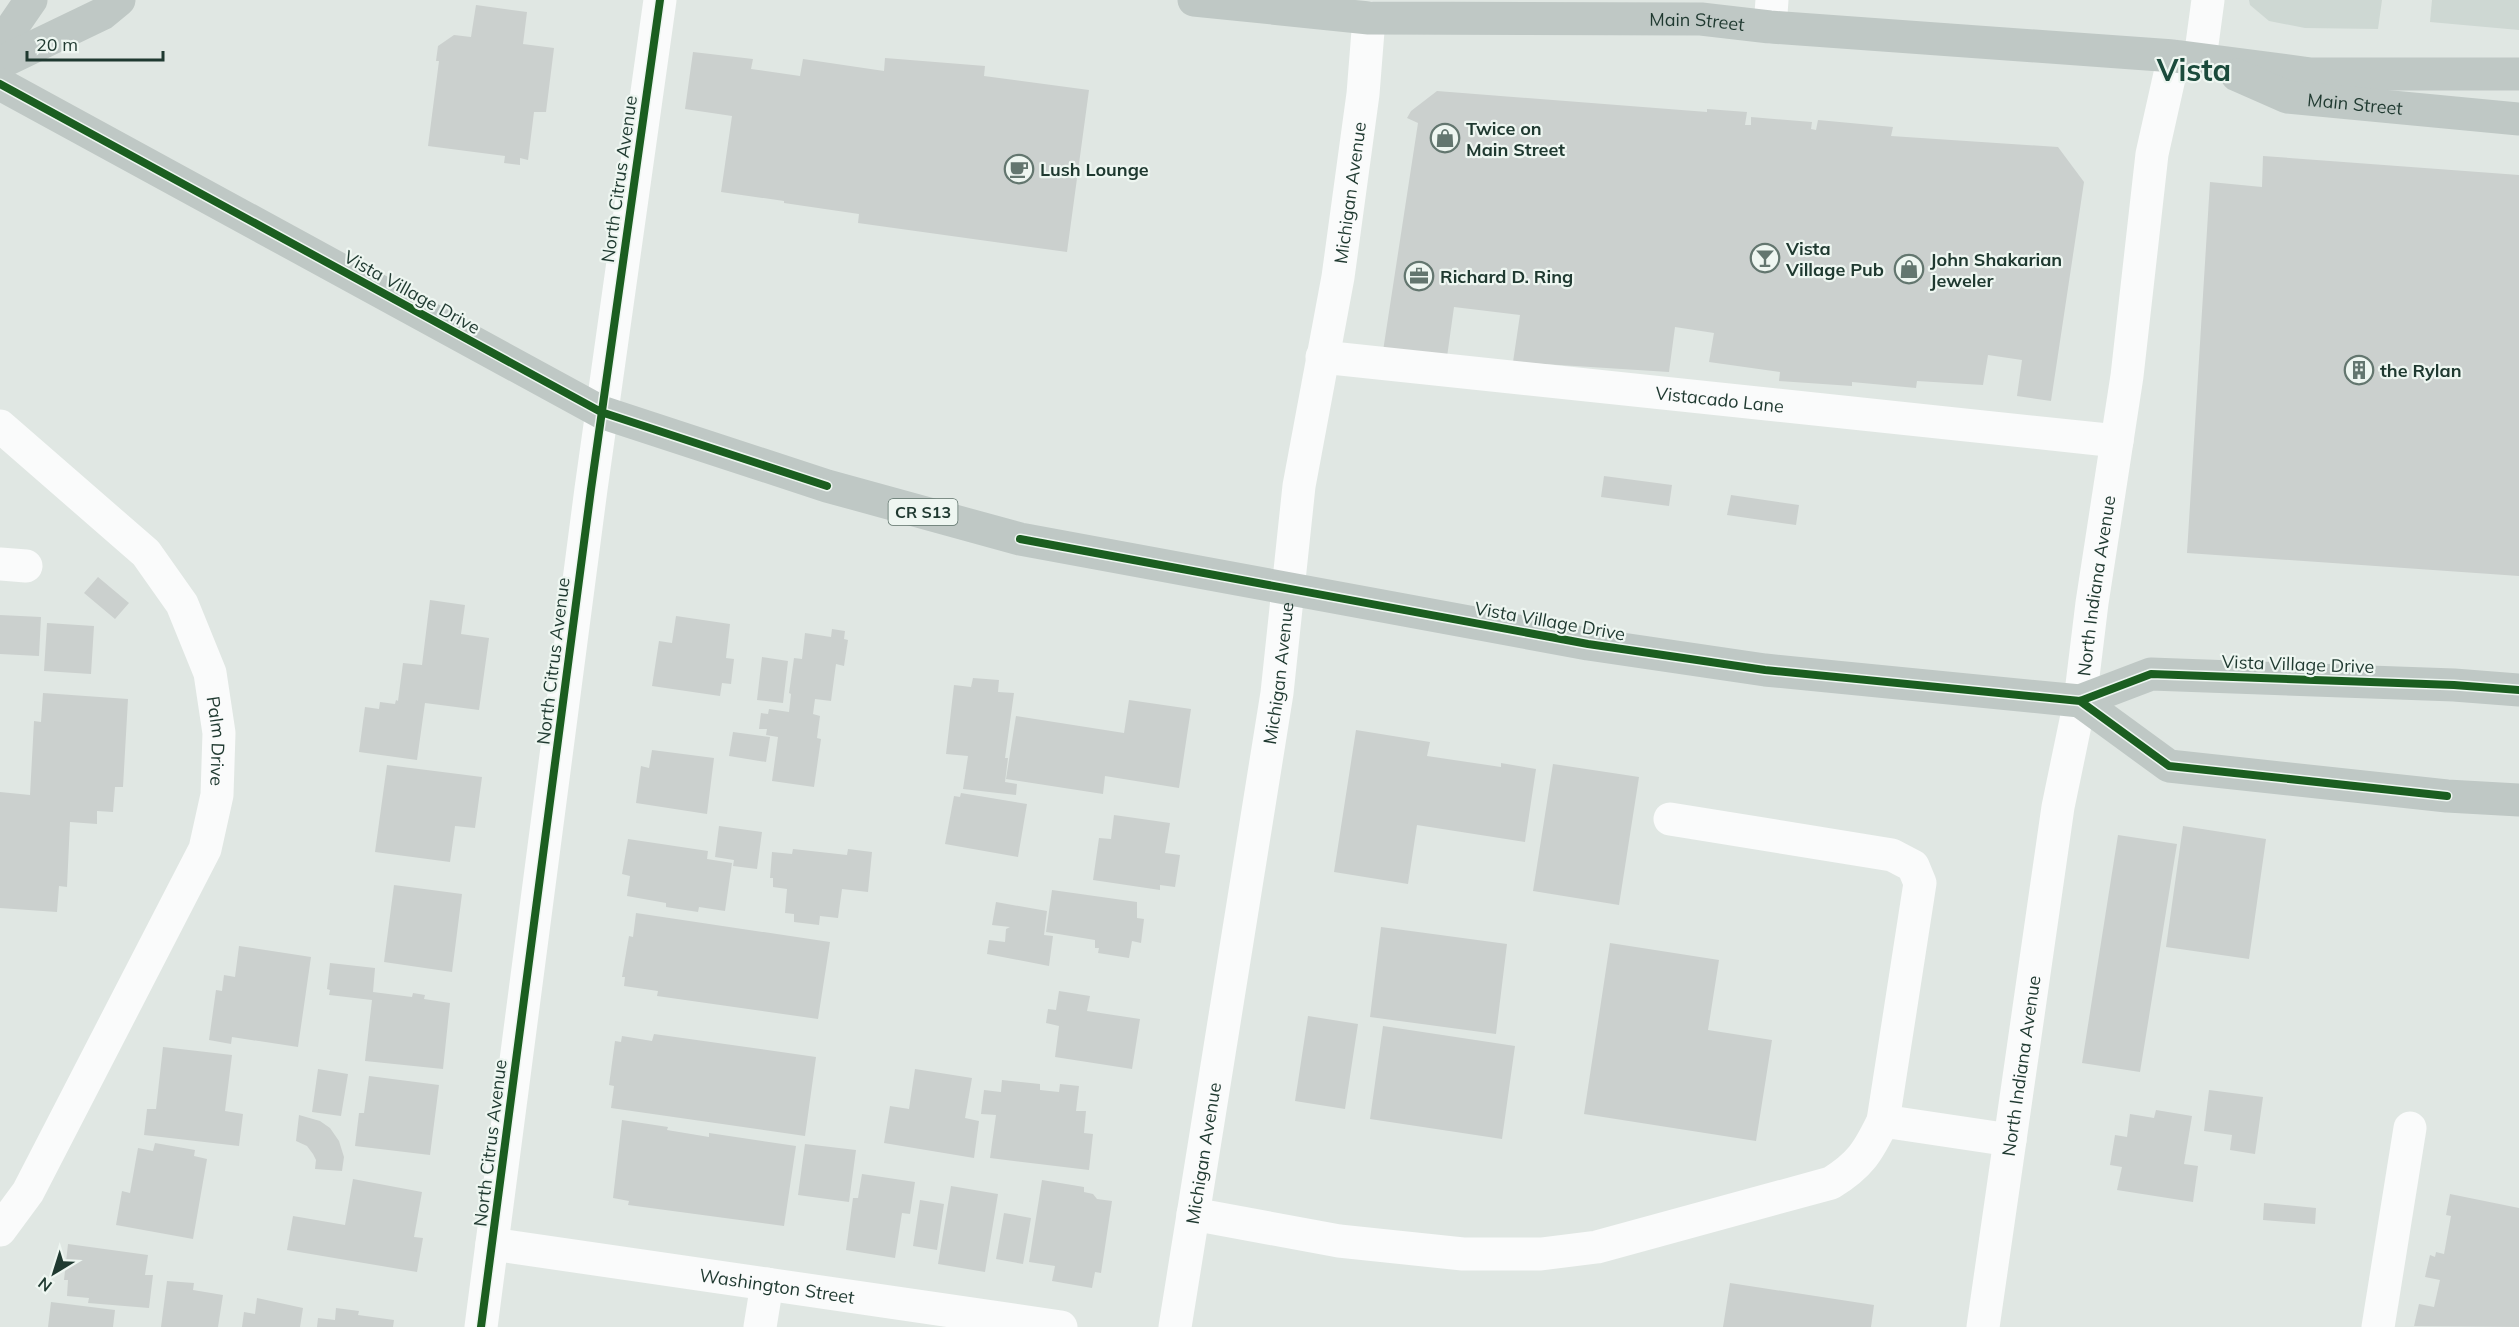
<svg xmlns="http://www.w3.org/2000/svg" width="2519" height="1327" viewBox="0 0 2519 1327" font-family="Mulish,sans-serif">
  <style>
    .built { fill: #ced8d3 }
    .building { fill: #cbd0ce }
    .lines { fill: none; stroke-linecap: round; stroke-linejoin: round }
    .minor { stroke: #fafbfb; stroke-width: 33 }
    .major { stroke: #bfc8c5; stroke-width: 33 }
    .cycleway-casing { stroke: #eef6f1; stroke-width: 11 }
    .cycleway { stroke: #1b5e20; stroke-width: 8 }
    .labels { text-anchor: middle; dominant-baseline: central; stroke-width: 4.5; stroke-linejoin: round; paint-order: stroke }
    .shield { fill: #eef6f1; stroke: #5d726a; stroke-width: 1.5 }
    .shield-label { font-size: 16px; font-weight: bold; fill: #1f3930 }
    .street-label { font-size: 18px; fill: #1f3930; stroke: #eef6f1 }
    .poi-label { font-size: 18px; font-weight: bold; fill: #1f3930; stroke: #eef6f1; text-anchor: start }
    .town-label { font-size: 30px; font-weight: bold; fill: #1b4b3c; stroke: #eef6f1 }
  </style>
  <rect width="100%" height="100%" fill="#e0e7e3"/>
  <path class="built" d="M 2249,0 L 2382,0 L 2378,29 L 2305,28 L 2269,21 L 2250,5 Z
    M 2432,0 L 2519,0 L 2519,30 L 2430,22 Z"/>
  <path class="building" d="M 476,5 L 527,12 L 523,44 L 554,48 L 546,112 L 534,112 L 528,160 L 520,158 L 520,165 L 504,163 L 505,156 L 428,146 L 439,61 L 436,61 L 438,46 L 454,35 L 471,37 Z
    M 693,52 L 753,59 L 751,69 L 800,76 L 803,59 L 884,71 L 885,58 L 985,66 L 984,76 L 1089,90 L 1067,252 L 858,223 L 859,214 L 784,203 L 784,201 L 721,192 L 732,116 L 685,109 Z
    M 1437,91 L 1707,112 L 1707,109 L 1747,112 L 1745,125 L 1751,125 L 1751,117 L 1812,122 L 1811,129 L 1816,130 L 1818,120 L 1893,127 L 1891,136 L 2058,147 L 2084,182 L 2051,401 L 2017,396 L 2022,360 L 1988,355 L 1983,385 L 1917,381 L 1916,388 L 1852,382 L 1852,386 L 1779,381 L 1780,372 L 1709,362 L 1714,333 L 1675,327 L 1669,372 L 1513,362 L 1520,315 L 1454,307 L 1447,357 L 1383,351 L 1418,123 L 1407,118 L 1411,111 Z
    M 2263,156 L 2519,175 L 2519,576 L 2187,553 L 2210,182 L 2262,187 Z
    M 1604,476 L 1672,485 L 1669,506 L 1601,497 Z
    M 1731,495 L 1799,505 L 1796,525 L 1727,515 Z
    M 98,577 L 129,603 L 115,619 L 84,593 Z
    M 430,600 L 465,605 L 461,634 L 489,638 L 479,710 L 425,703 L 417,760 L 359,752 L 365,707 L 379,709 L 380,702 L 395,704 L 396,700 L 398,701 L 403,663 L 422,665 Z
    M 0,615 L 41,617 L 39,656 L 0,654 Z
    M 676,616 L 730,624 L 726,658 L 734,659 L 731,684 L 722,683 L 720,696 L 652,686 L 659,641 L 672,643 Z
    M 47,623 L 94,626 L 91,674 L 44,671 Z
    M 832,629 L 845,631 L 844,639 L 848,640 L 844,666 L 836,664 L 831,701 L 815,699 L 813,714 L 820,716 L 817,738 L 821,739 L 814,787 L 772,781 L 778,737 L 766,735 L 767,729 L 759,729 L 761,713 L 768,714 L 769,709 L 789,712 L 791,694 L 789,693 L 794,658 L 802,659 L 805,633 L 831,637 Z
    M 762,657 L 788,661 L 783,703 L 757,700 Z
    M 973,678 L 999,680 L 998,692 L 1014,693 L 1005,758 L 1008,758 L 1005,782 L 1017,784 L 1016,795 L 963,789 L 968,756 L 946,754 L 954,685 L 971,687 Z
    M 43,693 L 128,699 L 123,787 L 115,787 L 113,812 L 97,811 L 97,824 L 70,822 L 67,887 L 59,886 L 57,912 L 0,908 L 0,792 L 30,795 L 34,721 L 41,722 Z
    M 1129,700 L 1191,709 L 1179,788 L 1105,776 L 1103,794 L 1006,779 L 1016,716 L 1124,733 Z
    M 1356,730 L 1430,742 L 1427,756 L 1501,767 L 1501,763 L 1536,769 L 1525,842 L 1417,825 L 1408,884 L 1334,872 Z
    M 733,732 L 770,737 L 766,762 L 729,756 Z
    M 652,750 L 714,758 L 707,814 L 636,803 L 641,766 L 649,768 Z
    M 1553,764 L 1639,777 L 1619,905 L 1533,891 Z
    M 387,765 L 482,777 L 475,828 L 455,826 L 450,862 L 375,852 Z
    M 961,793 L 1027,804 L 1018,857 L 945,844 L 954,796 L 960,797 Z
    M 1114,815 L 1170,823 L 1165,853 L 1180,855 L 1175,887 L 1160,885 L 1160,890 L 1093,880 L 1099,838 L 1111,839 Z
    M 719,826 L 762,832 L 757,869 L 733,866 L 734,860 L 715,857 Z
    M 2183,826 L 2266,839 L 2249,959 L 2166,947 Z
    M 2118,835 L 2177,844 L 2140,1072 L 2082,1063 Z
    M 628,839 L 708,851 L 707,859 L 732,863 L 725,911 L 699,907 L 698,912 L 666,907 L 666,903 L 627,896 L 630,876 L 622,874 Z
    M 793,849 L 847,855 L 848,849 L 872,852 L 868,892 L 842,889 L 838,918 L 820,916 L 819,925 L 794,922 L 794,914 L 785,913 L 787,889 L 773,887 L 773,878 L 770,878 L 772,852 L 792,854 Z
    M 394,885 L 462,894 L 452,972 L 384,962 Z
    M 1052,890 L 1137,902 L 1137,918 L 1144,919 L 1141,943 L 1132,941 L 1129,958 L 1098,953 L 1099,948 L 1095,948 L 1095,940 L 1046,932 Z
    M 996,902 L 1047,911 L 1044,935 L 1053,936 L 1049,966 L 987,954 L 989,940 L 1005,942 L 1006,929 L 1010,927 L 992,925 Z
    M 636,913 L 830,942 L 818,1019 L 657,996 L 658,991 L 624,986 L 625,977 L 622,977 L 629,936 L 633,937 Z
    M 1381,927 L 1507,944 L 1496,1034 L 1370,1017 Z
    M 1610,943 L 1719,960 L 1708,1030 L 1772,1040 L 1756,1141 L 1584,1114 Z
    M 239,946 L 311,957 L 298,1047 L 232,1037 L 231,1044 L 209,1040 L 216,990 L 222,991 L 224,975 L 235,977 Z
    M 330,963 L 375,968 L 373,992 L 412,997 L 413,993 L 425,995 L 424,999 L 450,1003 L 443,1069 L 365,1061 L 372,1000 L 329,995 L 330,990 L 327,989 Z
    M 1059,991 L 1090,996 L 1087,1011 L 1140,1019 L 1132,1069 L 1055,1057 L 1059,1026 L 1046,1023 L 1048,1009 L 1056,1010 Z
    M 1308,1016 L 1358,1024 L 1345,1109 L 1295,1101 Z
    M 1383,1026 L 1515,1046 L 1502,1139 L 1370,1119 Z
    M 654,1034 L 816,1057 L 805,1136 L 611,1108 L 614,1086 L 609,1085 L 615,1041 L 621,1042 L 622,1036 L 652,1041 Z
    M 163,1047 L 232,1055 L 225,1111 L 243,1114 L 239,1146 L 144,1135 L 147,1109 L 156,1109 Z
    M 318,1069 L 348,1074 L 341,1116 L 312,1112 Z
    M 915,1069 L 972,1078 L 965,1118 L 979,1121 L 974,1158 L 884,1143 L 890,1106 L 909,1109 Z
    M 369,1076 L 439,1085 L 430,1155 L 355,1146 L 359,1113 L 364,1113 Z
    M 1002,1080 L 1040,1084 L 1040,1090 L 1059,1092 L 1060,1084 L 1079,1086 L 1076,1111 L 1086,1111 L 1084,1133 L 1093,1134 L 1089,1170 L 990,1158 L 996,1115 L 981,1114 L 984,1090 L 1001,1092 Z
    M 2209,1090 L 2263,1097 L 2255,1154 L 2230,1150 L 2232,1135 L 2204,1131 Z
    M 2156,1110 L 2192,1116 L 2184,1164 L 2198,1166 L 2193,1202 L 2117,1190 L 2122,1167 L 2110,1165 L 2115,1135 L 2127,1137 L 2130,1114 L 2154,1118 Z
    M 299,1115 L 320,1121 L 330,1128 L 339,1141 L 344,1157 L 342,1171 L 315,1169 L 316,1160 L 313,1154 L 307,1146 L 296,1141 Z
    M 622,1120 L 668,1127 L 667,1130 L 709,1137 L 709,1133 L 796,1146 L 784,1226 L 628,1205 L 629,1201 L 613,1198 Z
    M 155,1143 L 195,1150 L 194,1156 L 207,1159 L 193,1239 L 116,1225 L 122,1191 L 130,1193 L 138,1148 L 153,1151 Z
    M 805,1144 L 856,1150 L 849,1202 L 798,1195 Z
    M 862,1174 L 915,1182 L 910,1214 L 902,1213 L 895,1258 L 846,1250 L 853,1198 L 858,1198 Z
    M 353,1179 L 422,1192 L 414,1237 L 423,1238 L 417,1272 L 287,1250 L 293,1216 L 345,1225 Z
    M 1042,1180 L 1084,1187 L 1084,1192 L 1093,1194 L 1097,1199 L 1112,1201 L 1101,1273 L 1095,1272 L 1092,1288 L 1052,1281 L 1055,1266 L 1029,1262 Z
    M 951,1186 L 998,1194 L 985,1272 L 938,1264 Z
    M 2450,1194 L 2519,1208 L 2519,1327 L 2414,1326 L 2419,1304 L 2434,1307 L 2440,1280 L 2425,1277 L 2430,1255 L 2435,1257 L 2436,1252 L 2444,1254 L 2451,1216 L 2446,1215 Z
    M 920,1200 L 944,1204 L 937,1250 L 913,1246 Z
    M 2264,1203 L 2316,1208 L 2315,1224 L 2263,1220 Z
    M 1004,1213 L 1031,1218 L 1023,1264 L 996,1259 Z
    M 68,1244 L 148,1255 L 145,1275 L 153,1275 L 149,1308 L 88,1303 L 89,1298 L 67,1296 L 68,1280 L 64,1280 Z
    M 167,1281 L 194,1283 L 193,1290 L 223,1295 L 218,1327 L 161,1327 Z
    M 1730,1283 L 1874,1305 L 1871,1327 L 1723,1327 Z
    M 257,1298 L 303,1308 L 300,1327 L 242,1327 L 244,1312 L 255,1314 Z
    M 51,1302 L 115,1310 L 113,1327 L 48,1327 Z
    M 336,1308 L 359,1311 L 358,1315 L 394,1320 L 393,1327 L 317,1327 L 318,1318 L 335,1320 Z"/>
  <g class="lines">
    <g class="minor">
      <path d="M 1770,27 L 1772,0"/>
      <path d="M 2200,59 L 2208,0"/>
      <path id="s1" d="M 1322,357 L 2117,441"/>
      <path id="s2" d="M 0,426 L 146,553 L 182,604 L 210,673 L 219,733 L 217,795 L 205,849 L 28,1192 L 0,1230"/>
      <path d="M 0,564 L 26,566"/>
      <path d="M 1670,819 L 1892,855 L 1913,866 L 1920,883 L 1883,1121"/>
      <path d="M 1193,1214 L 1339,1241 L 1463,1254 L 1541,1254 L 1597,1247 L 1831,1183 C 1860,1165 1868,1152 1883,1121 L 2010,1140"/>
      <path id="s3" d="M 492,1244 L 1061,1327"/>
      <path d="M 481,1327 L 591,489 L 660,0"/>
      <path d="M 760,1327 L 767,1284"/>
      <path id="s4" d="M 1175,1327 L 1277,693 L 1299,486 L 1338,277 L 1363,94 L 1369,18"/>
      <path id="s5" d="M 1983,1327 L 2058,807 L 2080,701 L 2092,603 L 2127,376 L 2152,154 L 2174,56"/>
      <path d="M 2378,1327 L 2410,1128"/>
    </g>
    <g class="major">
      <path id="s6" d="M 1194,0 L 1369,18 L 1701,19 L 1770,27 L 2174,56 L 2311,74 L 2519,74"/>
      <path d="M 0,45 L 31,0"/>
      <path d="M 0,63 L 102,14 L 119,0"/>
      <path id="s7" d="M 2237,75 L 2287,97 L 2519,119"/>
      <path d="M 0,84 L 601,412 L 827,486 L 1020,539 L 1588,644 L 1765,670 L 2080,701 L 2151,674 L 2454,685 L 2519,690"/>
      <path d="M 2080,701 L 2169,766 L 2447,796 L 2519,800"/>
    </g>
    <g class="cycleway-casing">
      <path id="cycleway" d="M 0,84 L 601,412 L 827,486
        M 1020,539 L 1588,644 L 1765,670 L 2080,701 L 2151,674 L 2454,685 L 2519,690
        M 2080,701 L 2169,766 L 2447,796
        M 481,1327 L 591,489 L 660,0"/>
    </g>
    <use href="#cycleway" class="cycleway"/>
  </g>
  <defs>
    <g id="shop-ring" transform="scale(1.5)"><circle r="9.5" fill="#eef6f1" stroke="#63766f" stroke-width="1.5"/><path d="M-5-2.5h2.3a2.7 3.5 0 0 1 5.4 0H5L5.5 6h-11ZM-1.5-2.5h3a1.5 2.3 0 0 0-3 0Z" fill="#63766f"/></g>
    <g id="cafe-ring" transform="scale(1.5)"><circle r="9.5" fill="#eef6f1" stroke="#63766f" stroke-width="1.5"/><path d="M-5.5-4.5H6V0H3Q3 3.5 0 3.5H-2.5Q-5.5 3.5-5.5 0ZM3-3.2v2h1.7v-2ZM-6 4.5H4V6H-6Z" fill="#63766f"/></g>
    <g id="bar-ring" transform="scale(1.5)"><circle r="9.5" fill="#eef6f1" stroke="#63766f" stroke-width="1.5"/><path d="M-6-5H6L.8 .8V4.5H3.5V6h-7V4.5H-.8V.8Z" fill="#63766f"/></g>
    <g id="office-ring" transform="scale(1.5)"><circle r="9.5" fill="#eef6f1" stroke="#63766f" stroke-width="1.5"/><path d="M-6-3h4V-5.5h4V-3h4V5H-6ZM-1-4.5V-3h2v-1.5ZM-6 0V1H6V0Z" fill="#63766f"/></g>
    <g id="building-ring" transform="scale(1.5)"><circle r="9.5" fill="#eef6f1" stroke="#63766f" stroke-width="1.5"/><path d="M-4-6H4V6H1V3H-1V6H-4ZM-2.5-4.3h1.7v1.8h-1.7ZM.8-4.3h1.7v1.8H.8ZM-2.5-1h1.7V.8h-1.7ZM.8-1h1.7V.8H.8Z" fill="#63766f"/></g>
  </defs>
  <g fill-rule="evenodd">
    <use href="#shop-ring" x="1445" y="138"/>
    <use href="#cafe-ring" x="1019" y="169"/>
    <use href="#bar-ring" x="1765" y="258"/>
    <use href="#shop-ring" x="1909" y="269"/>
    <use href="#office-ring" x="1419" y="276"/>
    <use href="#building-ring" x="2359" y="370"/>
  </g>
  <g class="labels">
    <rect class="shield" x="888.5" y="499" width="69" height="26" rx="4.5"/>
    <g class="shield-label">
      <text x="923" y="512">CR S13</text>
    </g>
    <g class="street-label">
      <text stroke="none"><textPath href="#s6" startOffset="504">Main Street</textPath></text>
      <text stroke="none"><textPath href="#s7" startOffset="123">Main Street</textPath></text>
      <text transform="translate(619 179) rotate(-82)">North Citrus Avenue</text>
      <text stroke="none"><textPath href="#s4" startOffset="1148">Michigan Avenue</textPath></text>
      <text transform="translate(412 292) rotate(29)">Vista Village Drive</text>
      <text stroke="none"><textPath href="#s1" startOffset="400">Vistacado Lane</textPath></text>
      <text stroke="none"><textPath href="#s5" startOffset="750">North Indiana Avenue</textPath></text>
      <text transform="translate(1550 621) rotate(10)">Vista Village Drive</text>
      <text transform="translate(553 661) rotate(-83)">North Citrus Avenue</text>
      <text transform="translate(2298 664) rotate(2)">Vista Village Drive</text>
      <text stroke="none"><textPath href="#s4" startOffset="662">Michigan Avenue</textPath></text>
      <text stroke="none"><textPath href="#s2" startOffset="399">Palm Drive</textPath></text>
      <text stroke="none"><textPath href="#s5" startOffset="264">North Indiana Avenue</textPath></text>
      <text transform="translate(490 1143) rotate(-83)">North Citrus Avenue</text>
      <text stroke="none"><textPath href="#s4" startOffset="176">Michigan Avenue</textPath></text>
      <text stroke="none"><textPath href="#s3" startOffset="288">Washington Street</textPath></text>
    </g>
    <g class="poi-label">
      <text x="1466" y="128">Twice on<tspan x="1466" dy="21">Main Street</tspan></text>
      <text x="1040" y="169">Lush Lounge</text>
      <text x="1786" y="248">Vista<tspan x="1786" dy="21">Village Pub</tspan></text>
      <text x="1930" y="259">John Shakarian<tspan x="1930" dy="21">Jeweler</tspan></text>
      <text x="1440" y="276">Richard D. Ring</text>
      <text x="2380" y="370">the Rylan</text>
    </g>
    <g class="town-label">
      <text x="2194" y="70">Vista</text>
    </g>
  </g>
  <g transform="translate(54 1273) rotate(218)" stroke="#eef6f1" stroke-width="4.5" paint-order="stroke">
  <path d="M0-4.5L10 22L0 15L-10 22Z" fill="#1f3930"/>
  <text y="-9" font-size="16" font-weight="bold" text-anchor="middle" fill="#1f3930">N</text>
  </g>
  <path d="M27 51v9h136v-9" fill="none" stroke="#1f3930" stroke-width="3"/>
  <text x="36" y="51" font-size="18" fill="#1f3930" stroke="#eef6f1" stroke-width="4.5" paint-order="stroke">20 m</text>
</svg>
